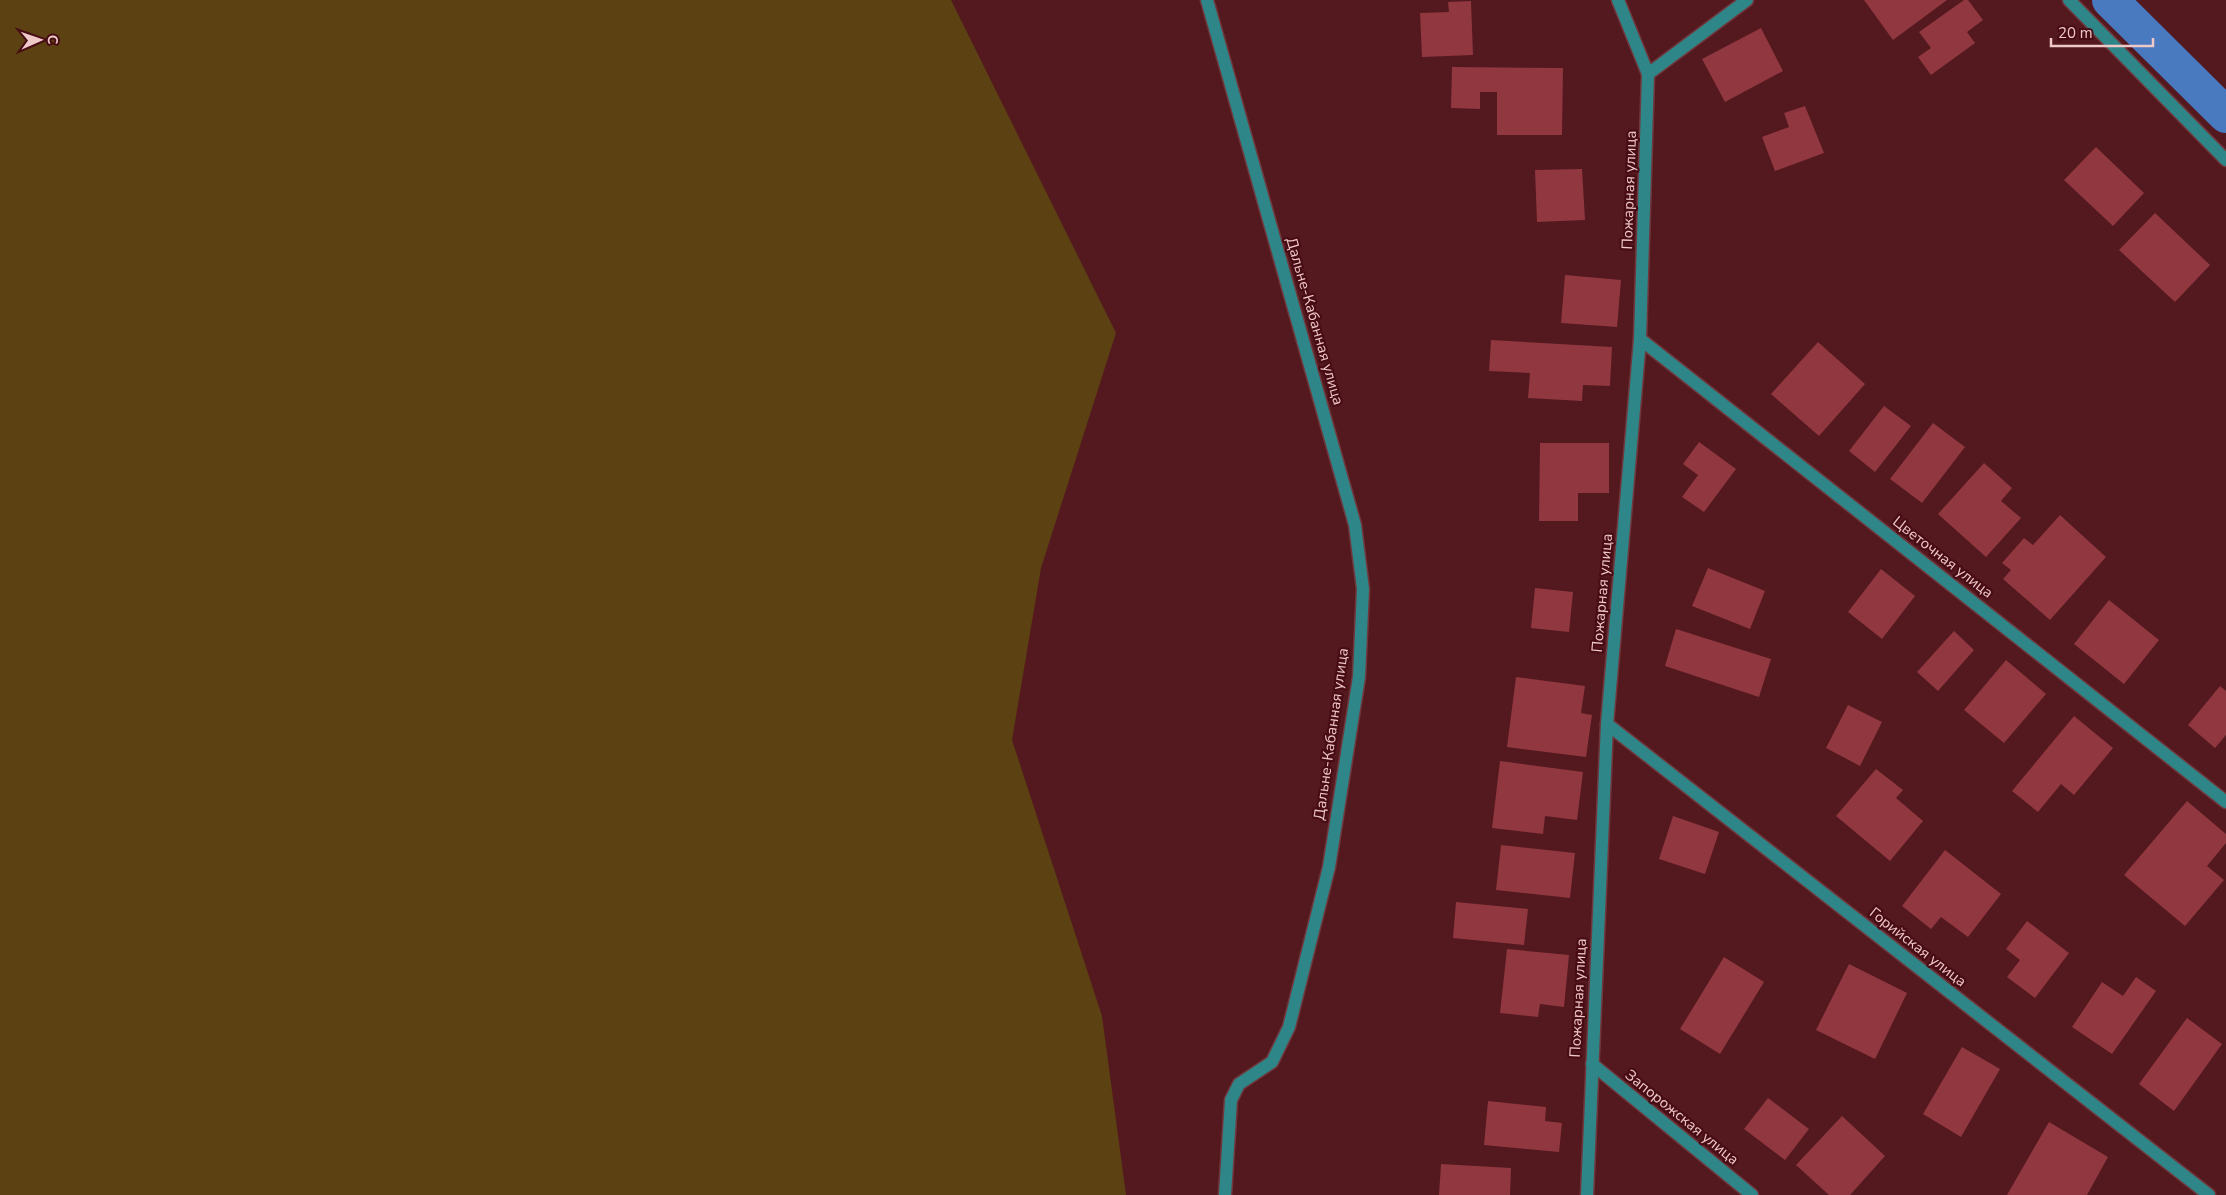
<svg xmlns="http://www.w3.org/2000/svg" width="2226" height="1195" font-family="'Nunito Sans',sans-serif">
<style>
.green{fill:#5c4113}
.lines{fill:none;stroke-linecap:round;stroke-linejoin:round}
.canal{stroke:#4979bf;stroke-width:36}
.building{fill:#90373f}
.minor-casing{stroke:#70383d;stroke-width:15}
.minor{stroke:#2e8688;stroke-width:12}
.labels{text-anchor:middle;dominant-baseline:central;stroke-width:4.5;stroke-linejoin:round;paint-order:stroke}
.street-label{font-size:15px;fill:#efc8c8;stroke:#480c15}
</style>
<rect width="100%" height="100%" fill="#54181f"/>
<polygon class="green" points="0,0 951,0 1116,333 1041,568 1012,740 1102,1016 1126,1195 0,1195"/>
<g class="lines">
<polyline class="canal" points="2110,0 2226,115"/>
</g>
<g class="building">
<polygon points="1864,0 1947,0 1893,40"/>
<polygon points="1964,0 1968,0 1983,20 1967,32 1975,43 1931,75 1918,57 1931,48 1919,32"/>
<polygon points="1471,1 1473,55 1422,57 1420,13 1449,12 1448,2"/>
<polygon points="1761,28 1783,71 1725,102 1702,59"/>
<polygon points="1452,67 1563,68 1562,135 1497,135 1497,92 1480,92 1480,109 1451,108"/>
<polygon points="1805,106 1824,153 1775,171 1762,137 1789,127 1784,113"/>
<polygon points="2096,147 2144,193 2113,226 2064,180"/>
<polygon points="1582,169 1585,220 1537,222 1535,170"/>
<polygon points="2155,213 2210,265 2175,302 2119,250"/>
<polygon points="1565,275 1621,280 1617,327 1561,323"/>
<polygon points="1491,340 1612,347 1610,386 1583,385 1582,401 1528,398 1530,373 1489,371"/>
<polygon points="1818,342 1865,384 1819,436 1771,394"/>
<polygon points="1884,406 1911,426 1875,472 1849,451"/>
<polygon points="1933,423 1965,447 1922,503 1890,479"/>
<polygon points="1699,442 1736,469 1704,512 1682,497 1698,475 1683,464"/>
<polygon points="1540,443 1609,443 1609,493 1578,493 1578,521 1539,521"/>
<polygon points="1984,463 2012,488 2001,501 2021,518 1986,557 1938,514"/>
<polygon points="2060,515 2106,557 2050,620 2003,579 2011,570 2002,563 2024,538 2033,545"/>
<polygon points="1708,568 1765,591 1750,629 1692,606"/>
<polygon points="1881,569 1915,596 1882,639 1848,612"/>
<polygon points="1535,588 1573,592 1569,632 1531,628"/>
<polygon points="2109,600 2159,640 2124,684 2074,644"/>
<polygon points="1676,629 1771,659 1759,697 1665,666"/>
<polygon points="1954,631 1974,650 1938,691 1917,672"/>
<polygon points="2006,660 2046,694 2004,743 1964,710"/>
<polygon points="1516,677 1585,686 1581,713 1592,715 1586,757 1507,747"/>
<polygon points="2220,686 2226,691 2226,735 2215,748 2188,725"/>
<polygon points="1848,705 1882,722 1860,766 1826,748"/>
<polygon points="2074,716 2113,748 2074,795 2061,784 2038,812 2012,791"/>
<polygon points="1500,761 1583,772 1577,820 1545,816 1543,834 1492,828"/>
<polygon points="1876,769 1903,790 1896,798 1923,821 1890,861 1836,816"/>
<polygon points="2187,801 2226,834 2226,843 2207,866 2224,880 2185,926 2124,875"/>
<polygon points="1673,816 1719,832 1705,874 1659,859"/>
<polygon points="1501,845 1575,853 1570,898 1496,890"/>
<polygon points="1945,850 2001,894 1968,937 1941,917 1931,929 1902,906"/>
<polygon points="1456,902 1528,909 1524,945 1453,938"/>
<polygon points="2027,921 2069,953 2035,998 2007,977 2020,960 2006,949"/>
<polygon points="1507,949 1569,955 1564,1007 1540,1004 1538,1017 1500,1013"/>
<polygon points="1724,957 1764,982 1720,1054 1680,1029"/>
<polygon points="1849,964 1907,993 1875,1059 1816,1030"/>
<polygon points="2136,977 2156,991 2112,1054 2072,1027 2102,982 2123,996"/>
<polygon points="2187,1018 2222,1044 2174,1111 2139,1084"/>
<polygon points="1962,1047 2000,1069 1961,1137 1923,1114"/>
<polygon points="1768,1098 1809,1129 1785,1160 1744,1129"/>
<polygon points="1488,1101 1546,1107 1545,1121 1562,1123 1559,1152 1484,1145"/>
<polygon points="1842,1116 1885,1156 1850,1195 1829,1195 1796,1165"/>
<polygon points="2049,1122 2108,1157 2087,1195 2007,1195"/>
<polygon points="1441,1164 1511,1168 1510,1195 1439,1195"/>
</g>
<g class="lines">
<defs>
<g id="minor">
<polyline points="1207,0 1355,525 1363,589 1359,677 1329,867 1289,1027 1272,1062 1239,1084 1231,1100 1225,1195"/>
<polyline points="2069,0 2226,160"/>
<polyline points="1648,74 1747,0"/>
<polyline points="1640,339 2226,802"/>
<polyline points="1607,724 2209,1195"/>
<polyline points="1592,1064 1752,1195"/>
<polyline points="1587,1195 1607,724 1640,339 1648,74 1618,0"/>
</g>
</defs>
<use href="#minor" class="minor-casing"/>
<use href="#minor" class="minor"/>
</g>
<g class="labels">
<g class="street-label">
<text transform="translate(1629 190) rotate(-88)">Пожарная улица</text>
<text transform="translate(1315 321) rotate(74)">Дальне-Кабанная улица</text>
<text transform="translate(1943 557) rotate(38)">Цветочная улица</text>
<text transform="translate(1602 593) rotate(-85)">Пожарная улица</text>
<text transform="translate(1331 734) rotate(-82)">Дальне-Кабанная улица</text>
<text transform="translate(1918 947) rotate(38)">Горийская улица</text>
<text transform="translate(1578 998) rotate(-87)">Пожарная улица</text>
<text transform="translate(1682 1117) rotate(39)">Запорожская улица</text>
</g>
</g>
<g transform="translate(40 40) rotate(88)" stroke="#480c15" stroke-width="4" paint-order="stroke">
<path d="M0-4L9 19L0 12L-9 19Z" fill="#efc8c8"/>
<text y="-8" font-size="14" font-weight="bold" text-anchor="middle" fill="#efc8c8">С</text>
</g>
<path d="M2051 38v8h102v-8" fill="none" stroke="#efc8c8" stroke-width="2.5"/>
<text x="2058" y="38" font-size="15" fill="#efc8c8" stroke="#480c15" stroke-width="4" paint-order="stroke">20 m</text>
</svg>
